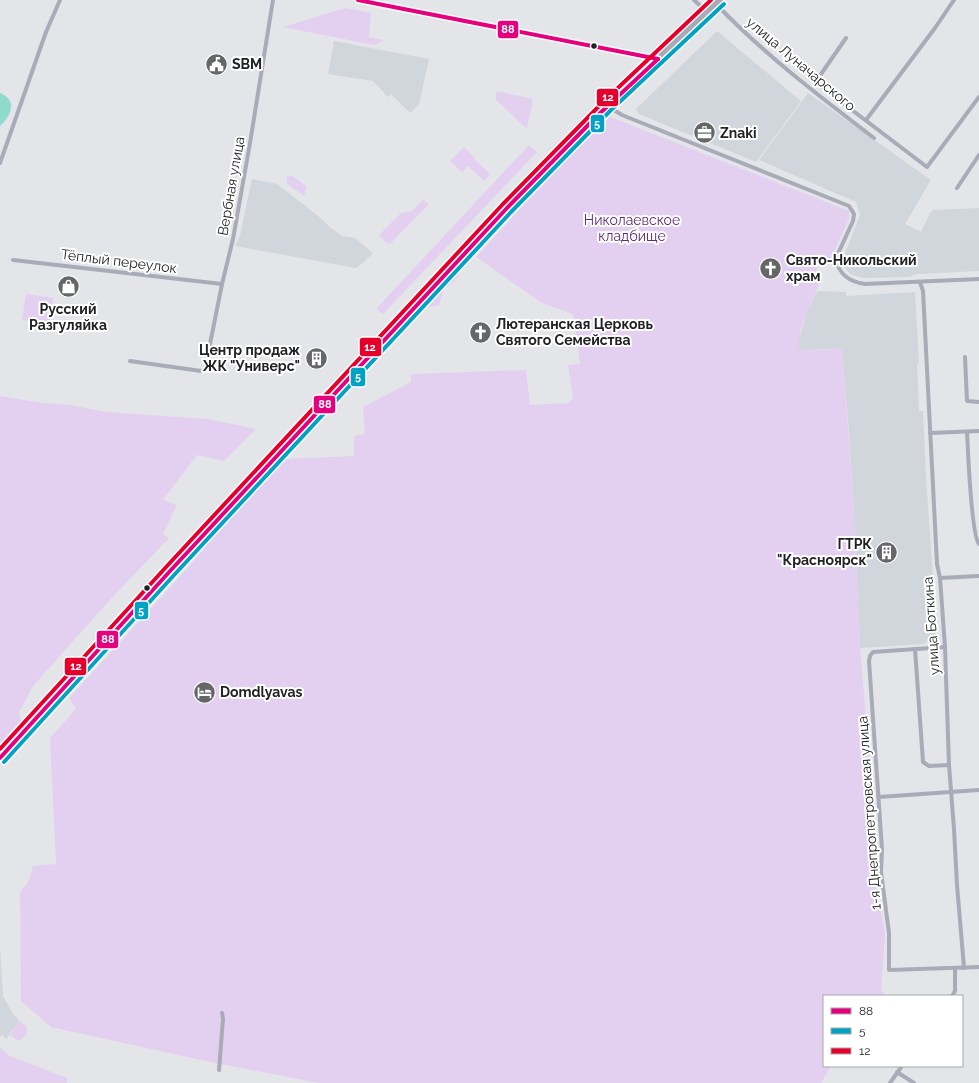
<svg xmlns="http://www.w3.org/2000/svg" width="979" height="1083" font-family="Raleway,sans-serif">
<style>
.built{fill:#d0d6dc}
.green{fill:#e3d0f1}
.water{fill:#8edacb}
.lines{fill:none;stroke-linecap:round;stroke-linejoin:round}
.minor{stroke:#aaabb8;stroke-width:4}
.secondary{stroke:#a8aab8;stroke-width:6}
.bus-1-casing{stroke:#fff;stroke-width:7}
.bus-2-casing{stroke:#fff;stroke-width:7}
.bus-3-casing{stroke:#fff;stroke-width:7}
.bus-1{stroke:#e5007d;stroke-width:4}
.bus-2{stroke:#02a2c5;stroke-width:4}
.bus-3{stroke:#e4002b;stroke-width:4}
.bus-dot{fill:#212223;stroke:#fff;stroke-width:1.5}
.labels{text-anchor:middle;dominant-baseline:central;stroke-width:4;stroke-linejoin:round;paint-order:stroke}
.poi-label{font-size:14px;font-weight:bold;fill:#212223;stroke:#fff;text-anchor:start}
.street-label{font-size:14px;fill:#212223;stroke:#fff}
.park-label{font-size:14px;fill:#602a78;stroke:#fff}
.line-badge{stroke:#fff;stroke-width:1.5}
.badge-label{font-size:11px;text-anchor:middle;font-weight:bold;fill:#fff}
</style>
<rect width="100%" height="100%" fill="#e3e5e8"/>
<g class="built">
<polygon points="717,31 801,101 756,162 639,114 636,109"/>
<polygon points="334,41 429,59 419,104 410,113 391,94 388,97 373,81 328,74"/>
<polygon points="808,93 931,180 905,224 921,232 930,213 933,210 979,208 979,271 916,274 910,277 863,278 850,274 845,268 842,261 860,215 856,202 759,160"/>
<polygon points="252,179 277,184 317,215 331,228 342,236 355,238 373,253 363,263 356,268 235,246 240,236"/>
<polygon points="817,291 846,292 846,296 915,292 919,363 917,364 919,411 923,411 926,478 937,632 924,644 860,648 853,494 848,419 842,349 798,350 798,342 807,312"/>
<polygon points="0,947 3,996 13,1014 19,1021 6,1039 3,1035 0,1037"/>
</g>
<g class="green">
<polygon points="345,8 371,13 369,37 384,40 374,45 283,27"/>
<polygon points="497,91 533,99 527,129 495,99"/>
<path d="M608,116L849,211V219L828,265L820,262L814,276L820,280C815,299 795,331 799,350L842,349L853,494L860,648L875,819L878,900L885,932L881,990L884,993L882,996H824V1066H831L821,1083H319L210,1062L51,1027L21,1001L20,893L29,880L33,866L56,864L50,738L76,709L69,698L176,581L204,549L207,542L285,459L354,456V436L365,434L363,407L411,382V374L526,370L530,405L568,403L573,398L568,365L580,364L573,314L542,303L476,257L564,161Z"/>
<polygon points="529,145 537,152 383,314 376,309"/>
<polygon points="464,147 475,158 474,159 490,174 484,181 468,166 462,172 450,161"/>
<polygon points="291,175 306,186 305,195 303,195 287,184 287,177"/>
<polygon points="423,200 429,204 390,244 385,242 379,235 401,213 412,211"/>
<polygon points="458,272 459,275 453,283 444,289 439,305 428,307"/>
<polygon points="26,294 53,298 50,324 22,320"/>
<polygon points="0,396 43,403 70,405 106,412 208,419 256,429 224,461 197,455 163,500 177,505 163,534 169,538 108,602 33,686 19,713 21,721 0,744"/>
<path d="M19,1021C30,1026 29,1036 18,1041L10,1035Z"/>
<polygon points="0,1047 8,1055 67,1078 67,1083 0,1083"/>
</g>
<path class="water" d="M0,93C18,100 11,116 0,126Z"/>
<g class="lines">
<g class="minor">
<polyline points="694,0 707,12"/>
<path d="M716,4C764,54 819,96 874,138"/>
<polyline points="846,38 819,77 818,80 819,85 927,167 979,97"/>
<path d="M607,106L622,115L849,206L854,214L853,221L836,258C838,274 850,282 865,284L979,279"/>
<polyline points="866,120 935,28 954,0"/>
<polyline points="0,163 46,32 60,0"/>
<polyline points="957,188 979,155"/>
<polyline points="13,260 222,284"/>
<polyline points="920,282 923,291 937,564 940,578 945,647 949,765 954,829 957,885 964,968"/>
<polyline points="965,357 967,401 979,402"/>
<polyline points="130,361 201,371 205,369 222,284 233,239 250,143 273,0"/>
<path d="M967,432C968,449 971,535 979,544"/>
<polyline points="930,433 979,431"/>
<polyline points="940,578 979,576"/>
<polyline points="945,647 873,652 870,656 869,661 882,849 881,872 889,933 889,970 979,967"/>
<polyline points="915,649 923,762 929,766 949,765"/>
<polyline points="879,797 979,790"/>
<polyline points="952,996 955,991 955,968"/>
<polyline points="219,1070 223,1019 222,1013"/>
<polyline points="897,1072 914,1083"/>
<polyline points="890,1083 902,1066"/>
</g>
<g class="secondary">
<polyline points="358,0 658,59"/>
<polyline points="0,758 171,570 507,208 607,106 720,0"/>
</g>
<defs>
<g id="bus-1">
<polyline points="358,0 658,59"/>
<polyline points="0,758 171,570 507,208 597,116 658,59"/>
</g>
<polyline id="bus-2" points="4,762 175,574 511,212 611,110 724,4"/>
<polyline id="bus-3" points="0,749 167,566 503,204 603,102 711,0"/>
</defs>
<use href="#bus-1" class="bus-1-casing"/>
<use href="#bus-2" class="bus-2-casing"/>
<use href="#bus-3" class="bus-3-casing"/>
<use href="#bus-1" class="bus-1"/>
<use href="#bus-2" class="bus-2"/>
<use href="#bus-3" class="bus-3"/>
</g>
<defs>
<symbol id="civic-disc" viewBox="-11 -11 22 22"><circle r="9.5" fill="#656668" stroke="#fff"/><path d="M-.6-6.5H3V-4.5H.6V-3L4-1V1h2V6H-6V1h2V-1L-.6-3ZM-1.2 2.5V6h2.4V2.5Z" fill="#fff"/></symbol>
<symbol id="office-disc" viewBox="-11 -11 22 22"><circle r="9.5" fill="#656668" stroke="#fff"/><path d="M-6-3h4V-5.5h4V-3h4V5H-6ZM-1-4.5V-3h2v-1.5ZM-6 0V1H6V0Z" fill="#fff"/></symbol>
<symbol id="church-disc" viewBox="-11 -11 22 22"><circle r="9.5" fill="#656668" stroke="#fff"/><path d="M-1.2-6h2.4v3.5h3.3v2.4h-3.3V6h-2.4V-.1h-3.3v-2.4h3.3Z" fill="#fff"/></symbol>
<symbol id="shop-disc" viewBox="-11 -11 22 22"><circle r="9.5" fill="#656668" stroke="#fff"/><path d="M-5-2.5h2.3a2.7 3.5 0 0 1 5.4 0H5L5.5 6h-11ZM-1.5-2.5h3a1.5 2.3 0 0 0-3 0Z" fill="#fff"/></symbol>
<symbol id="building-disc" viewBox="-11 -11 22 22"><circle r="9.5" fill="#656668" stroke="#fff"/><path d="M-4-6H4V6H1V3H-1V6H-4ZM-2.5-4.3h1.7v1.8h-1.7ZM.8-4.3h1.7v1.8H.8ZM-2.5-1h1.7V.8h-1.7ZM.8-1h1.7V.8H.8Z" fill="#fff"/></symbol>
<symbol id="hotel-disc" viewBox="-11 -11 22 22"><circle r="9.5" fill="#656668" stroke="#fff"/><path d="M-6-4.5h1.5V1H6V5H4.5V3h-9V5H-6ZM-4 0a1.8 1.8 0 1 1 3.6 0ZM.5 0V-2.5h3Q6-2.5 6 0Z" fill="#fff"/></symbol>
</defs>
<g fill-rule="evenodd">
<use href="#civic-disc" x="204" y="52" width="25" height="25"/>
<use href="#office-disc" x="692" y="120" width="25" height="25"/>
<use href="#church-disc" x="758" y="256" width="25" height="25"/>
<use href="#shop-disc" x="56" y="274" width="25" height="25"/>
<use href="#church-disc" x="468" y="320" width="25" height="25"/>
<use href="#building-disc" x="304" y="346" width="25" height="25"/>
<use href="#building-disc" x="874" y="540" width="25" height="25"/>
<use href="#hotel-disc" x="192" y="680" width="25" height="25"/>
</g>
<g class="bus-dot">
<circle cx="594" cy="46" r="3.5"/>
<circle cx="147" cy="588" r="3.5"/>
</g>
<g class="labels">
<g class="poi-label">
<text x="232" y="64">SBM</text>
<text x="720" y="133">Znaki</text>
<text x="786" y="260">Свято-Никольский<tspan x="786" dy="16">храм</tspan></text>
<text x="68" y="309" text-anchor="middle">Русский<tspan x="68" dy="16">Разгуляйка</tspan></text>
<text x="496" y="324">Лютеранская Церковь<tspan x="496" dy="16">Святого Семейства</tspan></text>
<text x="300" y="350" text-anchor="end">Центр продаж<tspan x="300" dy="16">ЖК "Универс"</tspan></text>
<text x="872" y="544" text-anchor="end">ГТРК<tspan x="872" dy="16">"Красноярск"</tspan></text>
<text x="220" y="692">Domdlyavas</text>
</g>
<g class="street-label">
<text transform="translate(801 64) rotate(40)">улица Луначарского</text>
<text transform="translate(231 186) rotate(-80)">Вербная улица</text>
<text transform="translate(119 261) rotate(7)">Тёплый переулок</text>
<text transform="translate(931 626) rotate(-94)">улица Боткина</text>
<text transform="translate(869 813) rotate(-94)">1-я Днепропетровская улица</text>
</g>
<g class="park-label">
<text x="632" y="220">Николаевское<tspan x="632" dy="16">кладбище</tspan></text>
</g>
</g>
<g class="line-badge">
<rect x="497" y="20" width="22" height="19" rx="4" fill="#e5007d"/>
<rect x="596" y="88" width="23" height="19" rx="4" fill="#e4002b"/>
<rect x="590" y="114" width="15" height="19" rx="4" fill="#02a2c5"/>
<rect x="359" y="337" width="23" height="20" rx="4" fill="#e4002b"/>
<rect x="350" y="367" width="16" height="20" rx="4" fill="#02a2c5"/>
<rect x="313" y="395" width="23" height="19" rx="4" fill="#e5007d"/>
<rect x="134" y="601" width="15" height="19" rx="4" fill="#02a2c5"/>
<rect x="96" y="630" width="23" height="19" rx="4" fill="#e5007d"/>
<rect x="64" y="657" width="23" height="19" rx="4" fill="#e4002b"/>
</g>
<g class="badge-label">
<text x="508" y="33">88</text>
<text x="608" y="101">12</text>
<text x="597" y="128">5</text>
<text x="370" y="351">12</text>
<text x="358" y="381">5</text>
<text x="325" y="408">88</text>
<text x="141" y="615">5</text>
<text x="108" y="643">88</text>
<text x="76" y="670">12</text>
</g>
<rect x="823" y="995" width="140" height="72" fill="#ffffff" stroke="#a6a7a7"/>
<rect x="831" y="1008" width="20" height="6" fill="#e5007d" stroke="#a6a7a7"/>
<text x="859" y="1015" font-size="12" fill="#212223">88</text>
<rect x="831" y="1028" width="20" height="6" fill="#02a2c5" stroke="#a6a7a7"/>
<text x="859" y="1035" font-size="12" fill="#212223">5</text>
<rect x="831" y="1048" width="20" height="6" fill="#e4002b" stroke="#a6a7a7"/>
<text x="859" y="1055" font-size="12" fill="#212223">12</text>
</svg>
